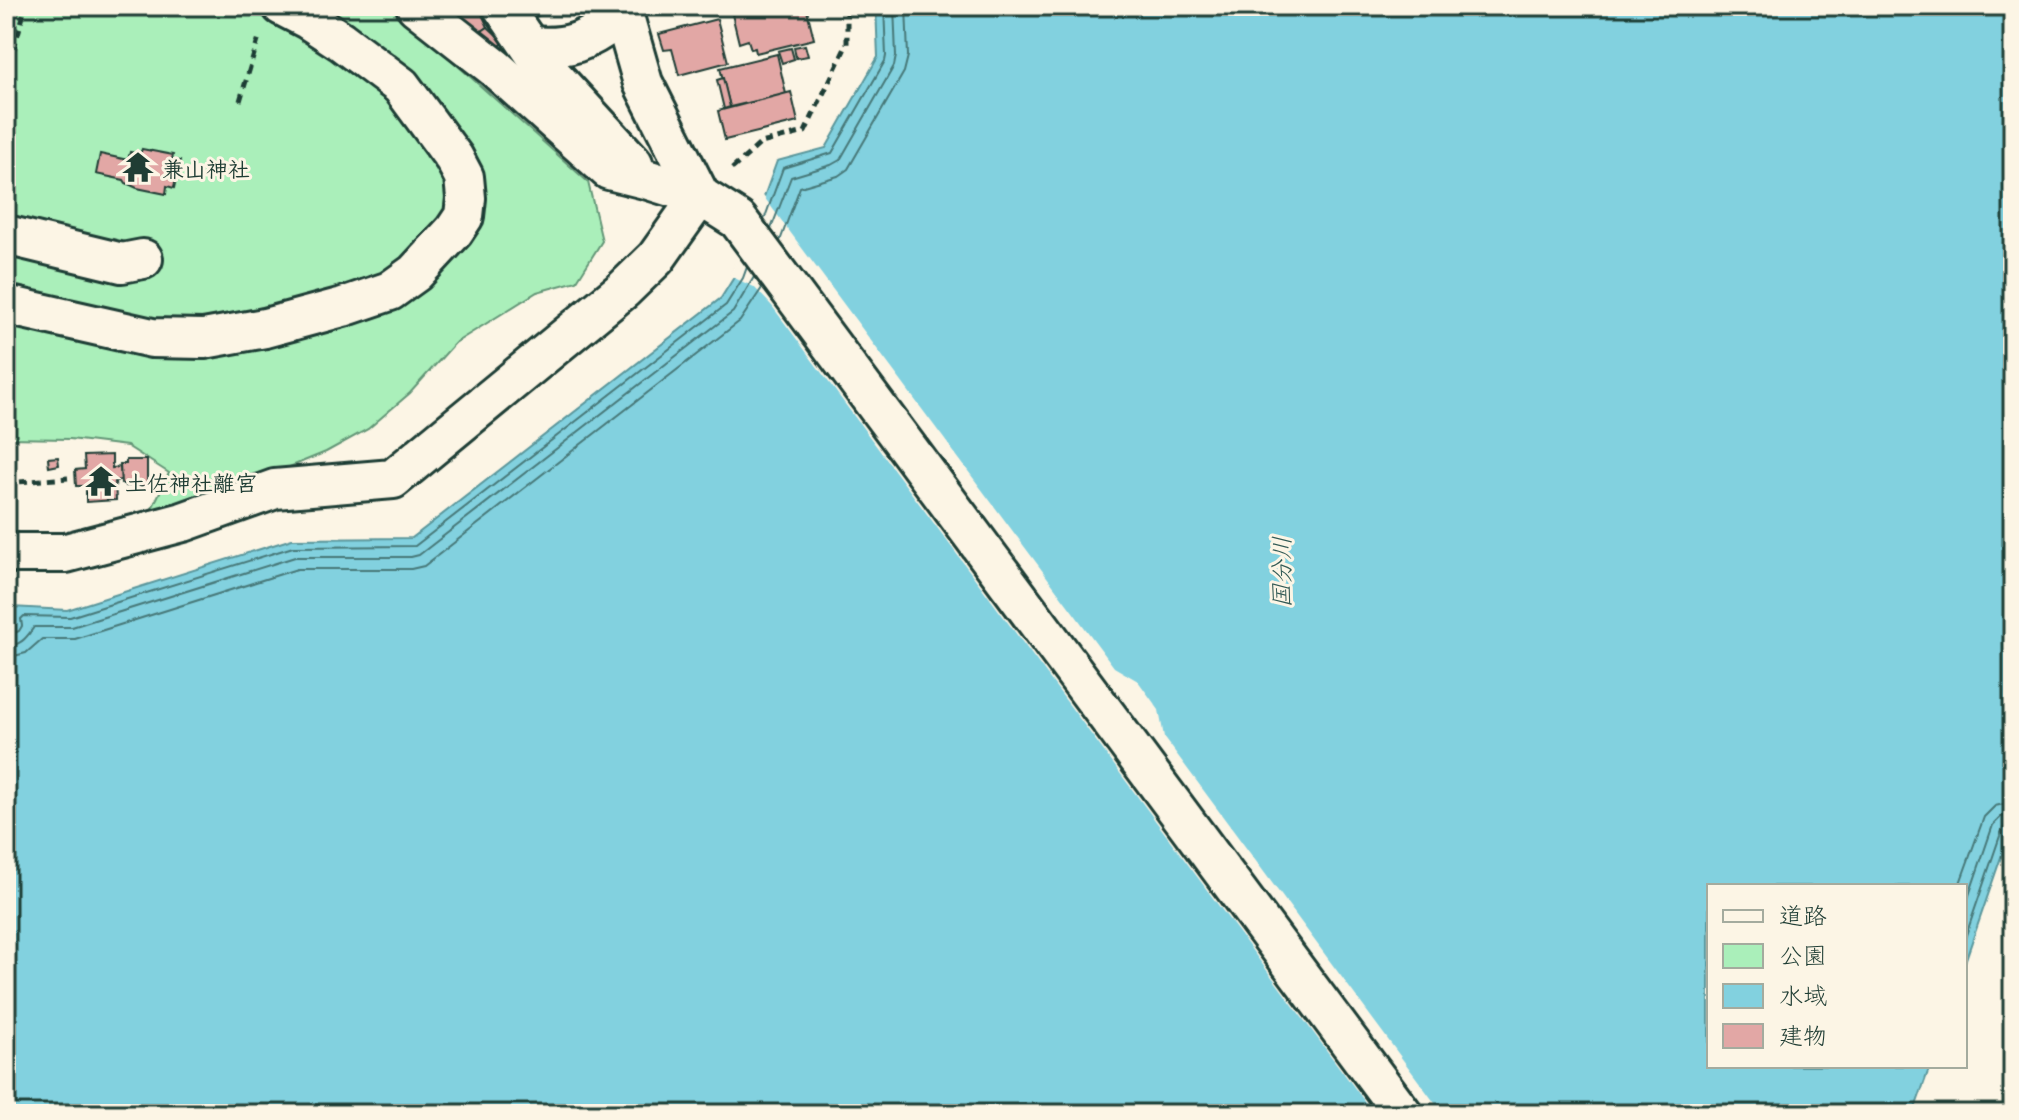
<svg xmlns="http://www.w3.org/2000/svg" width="2019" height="1120" font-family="'Playpen Sans','Klee One',sans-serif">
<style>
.green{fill:#aaefba;stroke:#649677;stroke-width:2}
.water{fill:#82d1df;stroke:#5a969b;stroke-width:2}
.pier{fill:#fcf5e5}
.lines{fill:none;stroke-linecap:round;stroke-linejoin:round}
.shore{stroke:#477878;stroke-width:2}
.building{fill:#e2a7a5;stroke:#1f3d34;stroke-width:2}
.minor-casing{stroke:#1f3d34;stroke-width:44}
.path{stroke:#1f3d34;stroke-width:5;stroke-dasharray:8 6;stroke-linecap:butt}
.minor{stroke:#fcf5e5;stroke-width:38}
.labels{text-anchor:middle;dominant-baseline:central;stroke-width:6;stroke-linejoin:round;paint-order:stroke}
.poi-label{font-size:22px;font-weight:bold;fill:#1f3d34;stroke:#fcf5e5;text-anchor:start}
.water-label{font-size:24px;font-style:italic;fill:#335b56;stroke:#fcf5e5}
</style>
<rect width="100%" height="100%" fill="#fcf5e5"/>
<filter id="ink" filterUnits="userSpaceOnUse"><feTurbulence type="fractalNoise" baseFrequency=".0125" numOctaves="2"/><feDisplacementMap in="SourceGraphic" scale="16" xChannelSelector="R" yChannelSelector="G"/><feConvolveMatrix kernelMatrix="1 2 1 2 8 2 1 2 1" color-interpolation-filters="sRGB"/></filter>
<g filter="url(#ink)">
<polygon class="green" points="6,6 391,6 588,182 602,241 577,281 537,292 455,343 410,393 368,429 326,452 265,477 148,517 169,473 127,446 70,439 6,438"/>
<polygon class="water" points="876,6 2013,6 2013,822 1965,962 1965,886 1709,886 1709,1066 1930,1066 1913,1114 6,1114 6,629 14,626 12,607 67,610 292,539 412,538 721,298 736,274 777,161 826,148 878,57"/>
<polygon class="pier" points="761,193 1114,667 1138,681 1159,710 1164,737 1443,1114 1374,1114 772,306 754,287 730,276"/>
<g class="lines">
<g class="shore">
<polyline points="764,220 783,168 832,153 885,61 886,56 884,6"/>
<polyline points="771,229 791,177 831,165 840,160 894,66 896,56 894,6"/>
<polyline points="780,241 800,187 838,176 848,169 904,72 908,56 906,6"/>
<polyline points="6,636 19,631 22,626 21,619 24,616 70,617 293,547 415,546 726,305 743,278 747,267"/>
<path d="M6,646C22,645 26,638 34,627H72L295,557H411L419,555L733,312L754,277"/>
<polyline points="6,658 26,653 42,639 75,639 297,569 411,569 424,566 740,321 762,288"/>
<polyline points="1959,886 1984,817 1995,806 2013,802"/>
<polyline points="1965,907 1993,825 2001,817 2013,814"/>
<polyline points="1965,938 2002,830 2006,825 2013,824"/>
</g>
</g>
<g class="building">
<polygon points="457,6 478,6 488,27 479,33 465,21"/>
<polygon points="522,6 557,6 557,7 529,20"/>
<polygon points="652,6 680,6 653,13"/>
<polygon points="730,6 806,6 814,39 756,53 755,48 751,49 748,40 739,43"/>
<polygon points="717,19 728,62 679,75 672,49 664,50 659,34"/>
<polygon points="488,27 504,42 498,48 479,33"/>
<polygon points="805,45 808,56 796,58 794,47"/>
<polygon points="791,48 794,59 782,63 778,51"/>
<polygon points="777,54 786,94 730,107 720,68"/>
<polygon points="723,78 730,107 724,109 717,80"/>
<polygon points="791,92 798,122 725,140 718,111"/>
<polygon points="142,149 173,155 172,160 180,161 174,188 167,186 166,194 137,188 126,183 124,180 96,174 100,154 128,160 130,152 140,154"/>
<polygon points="112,455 112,468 120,467 121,480 115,481 116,500 86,502 86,486 76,486 75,470 85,469 84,456"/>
<polygon points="58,457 59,465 49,467 48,458"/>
<polygon points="126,460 147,460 147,486 126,486 126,484 121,484 120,464 126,464"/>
</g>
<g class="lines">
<defs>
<g id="minor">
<polyline points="416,6 495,68 609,170 649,180 700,196 738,220 1403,1114"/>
<polyline points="502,6 541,63 633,163"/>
<polyline points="621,6 643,83 700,196"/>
<path d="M530,46C575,50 587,39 623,16"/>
<polyline points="6,235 122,263 143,259"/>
<polyline points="6,305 152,338 204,339 265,328 343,307 390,291 415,273 454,231 464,216 466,198 464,177 454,158 401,86 341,41 309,20 282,6"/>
<polyline points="6,553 66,553 183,522 275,489 393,479 623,290 656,258 700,196"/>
</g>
</defs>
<use href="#minor" class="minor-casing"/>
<g class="path">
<polyline points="6,76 26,6"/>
<polyline points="240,101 260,34"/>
<polyline points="732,169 761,143 805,132 847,44 847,6"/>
<polyline points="6,483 68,478"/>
</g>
<use href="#minor" class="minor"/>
</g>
</g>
<defs>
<symbol id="temple-bare" viewBox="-9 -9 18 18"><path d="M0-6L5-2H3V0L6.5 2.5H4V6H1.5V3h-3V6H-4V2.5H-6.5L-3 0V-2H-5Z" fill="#1f3d34" stroke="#fcf5e5" stroke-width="2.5" paint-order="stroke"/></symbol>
</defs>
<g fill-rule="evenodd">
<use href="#temple-bare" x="116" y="145" width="44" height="44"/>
<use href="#temple-bare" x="79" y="459" width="44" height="44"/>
</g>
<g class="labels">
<g class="poi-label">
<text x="162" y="167">兼山神社</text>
<text x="125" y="481">土佐神社離宮</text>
</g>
<g class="water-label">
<text transform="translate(1280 572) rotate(-90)">国分川</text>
</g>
</g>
<rect width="2019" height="1120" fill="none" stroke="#fcf5e5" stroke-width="32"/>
<rect x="16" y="16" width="1987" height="1088" fill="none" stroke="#1f3d34" stroke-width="3" filter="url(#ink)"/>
<rect x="1707" y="884" width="260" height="184" fill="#fcf5e5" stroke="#a4ab9e" stroke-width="2"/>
<rect x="1723" y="910" width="40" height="12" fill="#fcf5e5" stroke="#a4ab9e" stroke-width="2"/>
<text x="1779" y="924" font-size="24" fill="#1f3d34">道路</text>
<rect x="1723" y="944" width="40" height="24" fill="#aaefba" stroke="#a4ab9e" stroke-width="2"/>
<text x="1779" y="964" font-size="24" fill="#1f3d34">公園</text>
<rect x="1723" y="984" width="40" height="24" fill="#82d1df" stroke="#a4ab9e" stroke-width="2"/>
<text x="1779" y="1004" font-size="24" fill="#1f3d34">水域</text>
<rect x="1723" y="1024" width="40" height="24" fill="#e2a7a5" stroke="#a4ab9e" stroke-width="2"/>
<text x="1779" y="1044" font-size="24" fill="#1f3d34">建物</text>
</svg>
